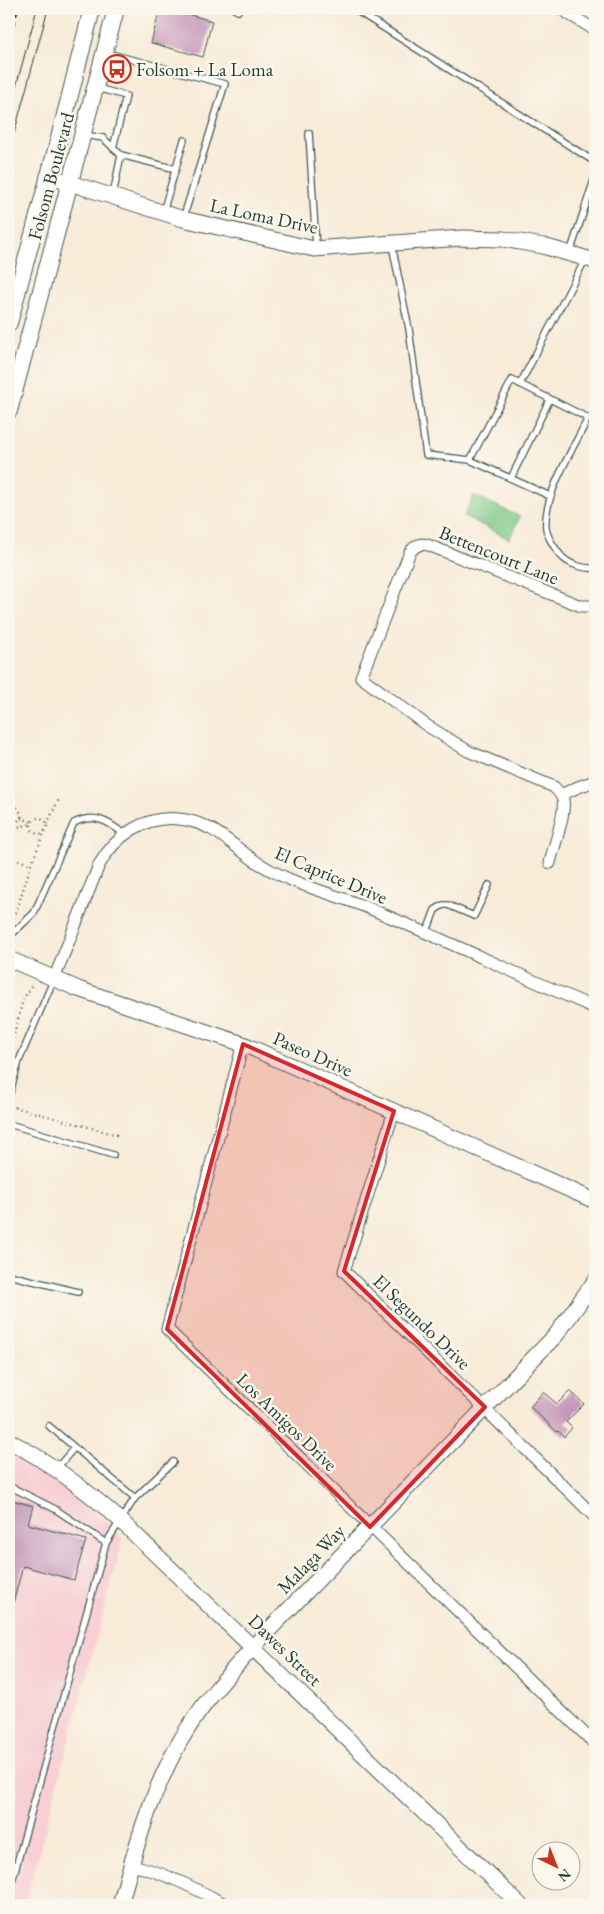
<svg xmlns="http://www.w3.org/2000/svg" width="604" height="1914" font-family="'EB Garamond',serif">
<style>
.built{fill:#f7cfd4}
.green{fill:#7bc786;stroke:#4d825d}
.building{fill:#c498ba}
.lines{fill:none;stroke-linecap:round;stroke-linejoin:round}
.service-casing{stroke:#40574d;stroke-width:8}
.minor-casing{stroke:#40574d;stroke-width:13}
.tertiary-casing{stroke:#40574d;stroke-width:17}
.secondary-casing{stroke:#40574d;stroke-width:18}
.path{stroke:#40574d;stroke-width:2.5;stroke-dasharray:1 4;stroke-linecap:butt}
.service{stroke:#fff;stroke-width:5.5}
.minor{stroke:#fff;stroke-width:11}
.tertiary{stroke:#fff;stroke-width:15}
.secondary{stroke:#fff;stroke-width:16}
.tram{stroke:#1f3d34;stroke-width:1}
.rail{stroke:#1f3d34;stroke-width:4;stroke-dasharray:8 4;stroke-linecap:butt}
.marked{fill:#d62828;fill-opacity:0.2;stroke:#d62828;stroke-width:4;stroke-linejoin:round}
.labels{text-anchor:middle;dominant-baseline:central;stroke-width:5;stroke-linejoin:round;paint-order:stroke}
.poi-label{font-size:19px;fill:#1f3d34;stroke:#fbf7ec;text-anchor:start}
.street-label{font-size:19px;fill:#1f3d34;stroke:#fbf7ec}
</style>
<rect width="100%" height="100%" fill="#fbf7ec"/>
<filter id="ink" filterUnits="userSpaceOnUse"><feTurbulence type="fractalNoise" baseFrequency=".02" numOctaves="2"/><feDisplacementMap in="SourceGraphic" scale="10" xChannelSelector="R" yChannelSelector="G"/><feConvolveMatrix kernelMatrix="1 2 1 2 8 2 1 2 1" color-interpolation-filters="sRGB"/></filter>
<filter id="wash" filterUnits="userSpaceOnUse"><feTurbulence type="fractalNoise" baseFrequency=".0096" numOctaves="4" result="noise"/><feDisplacementMap in="SourceGraphic" scale="20" xChannelSelector="R" yChannelSelector="G"/><feGaussianBlur stdDeviation="1.12" result="paint"/><feColorMatrix in="noise" values="0 0 0 0 0 0 0 0 0 0 0 0 0 0 0 0 0 1.4 0 .05"/><feComposite in="paint" operator="in"/></filter>
<g filter="url(#wash)">
<rect width="100%" height="100%" fill="#f8ebd8"/>
<polygon class="built" points="9,1452 38,1469 90,1507 123,1539 25,1905 9,1905"/>
<polygon class="green" points="474,495 520,517 509,539 464,516"/>
<g id="blocks">
<g class="building">
<polygon points="160,9 169,9 212,21 203,57 151,43"/>
<polygon points="570,1391 584,1404 566,1422 572,1428 564,1437 558,1431 557,1432 530,1407 543,1392 557,1404"/>
<polygon points="9,1499 33,1506 28,1524 86,1540 74,1580 23,1566 13,1603 9,1603"/>
</g>
</g>
</g>
<g filter="url(#ink)">
<use href="#blocks" fill-opacity="0" stroke="#40574d" stroke-width="1"/>
<g class="lines">
<defs>
<g id="service">
<polyline points="234,9 238,11"/>
<polyline points="354,9 595,162"/>
<polyline points="107,53 225,84 183,219"/>
<polyline points="97,88 126,96 113,148"/>
<polyline points="309,133 316,247"/>
<polyline points="84,135 103,138 121,155 176,169"/>
<polyline points="113,195 121,155"/>
<polyline points="163,212 184,140"/>
<polyline points="392,245 409,329 426,455 470,460 550,496"/>
<polyline points="570,253 595,177"/>
<polyline points="520,384 585,260"/>
<path d="M470,460L512,380L588,418C574,448 543,495 546,528C547,537 557,552 563,558C571,565 585,569 595,568"/>
<polyline points="511,478 550,399"/>
<polyline points="426,934 435,910 443,905 448,905 474,916 489,885"/>
<path d="M9,937L34,913L74,823C94,813 108,821 124,834"/>
<polyline points="9,1096 19,1061 53,981"/>
<polyline points="9,1124 113,1155"/>
<polyline points="9,1275 78,1292"/>
<polyline points="49,1426 135,1498"/>
<polyline points="56,1469 74,1448"/>
<polyline points="9,1486 55,1509 106,1543 9,1892"/>
<polyline points="106,1543 135,1498 173,1462"/>
</g>
<g id="minor">
<polyline points="561,9 595,30"/>
<polyline points="561,795 578,787 595,781"/>
<path d="M550,863C553,848 566,814 563,800C562,795 558,791 554,787L468,751L426,725L361,677L410,552C416,545 420,543 428,545L581,606H595"/>
<path d="M54,979L99,865C115,836 145,815 179,819C210,822 228,841 251,858C263,867 277,874 291,880C315,890 341,897 366,907C443,939 519,975 595,1008"/>
<polyline points="243,1044 167,1329 595,1744"/>
<polyline points="394,1111 344,1271 595,1517"/>
<path d="M131,1865C161,1871 199,1890 226,1905"/>
</g>
<g id="tertiary">
<polyline points="48,176 183,219 314,249 462,238 503,239 543,246 595,261"/>
<polyline points="9,959 78,989 243,1044 595,1201"/>
<path d="M9,1441C50,1462 85,1489 120,1520L520,1905"/>
<path d="M120,1905C135,1849 150,1796 178,1745C201,1703 235,1667 267,1632L556,1335L595,1281"/>
</g>
<g id="secondary">
<polyline points="9,323 57,146 92,9"/>
<polyline points="9,411 116,9"/>
</g>
</defs>
<use href="#service" class="service-casing"/>
<use href="#minor" class="minor-casing"/>
<use href="#tertiary" class="tertiary-casing"/>
<use href="#secondary" class="secondary-casing"/>
<g class="path">
<path d="M9,801C15,806 22,810 21,818L18,821L9,822"/>
<polyline points="21,818 32,822"/>
<circle cx="39" cy="826" r="8"/>
<polyline points="47,824 59,799"/>
<polyline points="9,829 31,824"/>
<polyline points="9,856 31,865 45,830"/>
<polyline points="9,920 13,918 16,912 31,865"/>
<polyline points="9,1053 23,1000 32,985"/>
<polyline points="10,1106 118,1135"/>
</g>
<use href="#service" class="service"/>
<use href="#minor" class="minor"/>
<use href="#tertiary" class="tertiary"/>
<use href="#secondary" class="secondary"/>
<g class="tram">
<polyline points="9,113 37,9"/>
<polyline points="9,152 48,9"/>
</g>
<polyline class="rail" points="9,39 17,9"/>
</g>
</g>
<path class="marked" d="M243,1044L394,1111L344,1271L485,1407L370,1527L167,1329Z"/>
<defs>
<symbol id="bus-ring" viewBox="-11 -11 22 22"><circle r="9.5" fill="#fbf7ec" stroke="#c8321e" stroke-width="1.5"/><path d="M-5-6H5V4H4V6H2V4H-2V6H-4V4H-5ZM-3.5-4V0h7V-4ZM-3.5 1.2v1.5H-2V1.2ZM2 1.2v1.5H3.5V1.2Z" fill="#c8321e"/></symbol>
</defs>
<g fill-rule="evenodd">
<use href="#bus-ring" x="101" y="53" width="32" height="32"/>
</g>
<g class="labels">
<g class="poi-label">
<text x="136" y="69">Folsom + La Loma</text>
</g>
<g class="street-label">
<text transform="translate(51 176) rotate(-75)">Folsom Boulevard</text>
<text transform="translate(264 216) rotate(12)">La Loma Drive</text>
<text transform="translate(499 555) rotate(22)">Bettencourt Lane</text>
<text transform="translate(331 875) rotate(23)">El Caprice Drive</text>
<text transform="translate(313 1054) rotate(24)">Paseo Drive</text>
<text transform="translate(422 1322) rotate(44)">El Segundo Drive</text>
<text transform="translate(287 1422) rotate(44)">Los Amigos Drive</text>
<text transform="translate(311 1559) rotate(-46)">Malaga Way</text>
<text transform="translate(285 1650) rotate(44)">Dawes Street</text>
</g>
</g>
<rect width="604" height="1914" fill="none" stroke="#fbf7ec" stroke-width="30"/>
<g transform="translate(556 1866) rotate(137)"><circle r="24" fill="#fbf7ec" stroke="#a3ada2"/>
<path d="M0-4L9 19L0 12L-9 19Z" fill="#c8321e"/>
<text y="-8" font-size="14" font-weight="bold" text-anchor="middle" fill="#1f3d34">N</text>
</g>
</svg>
